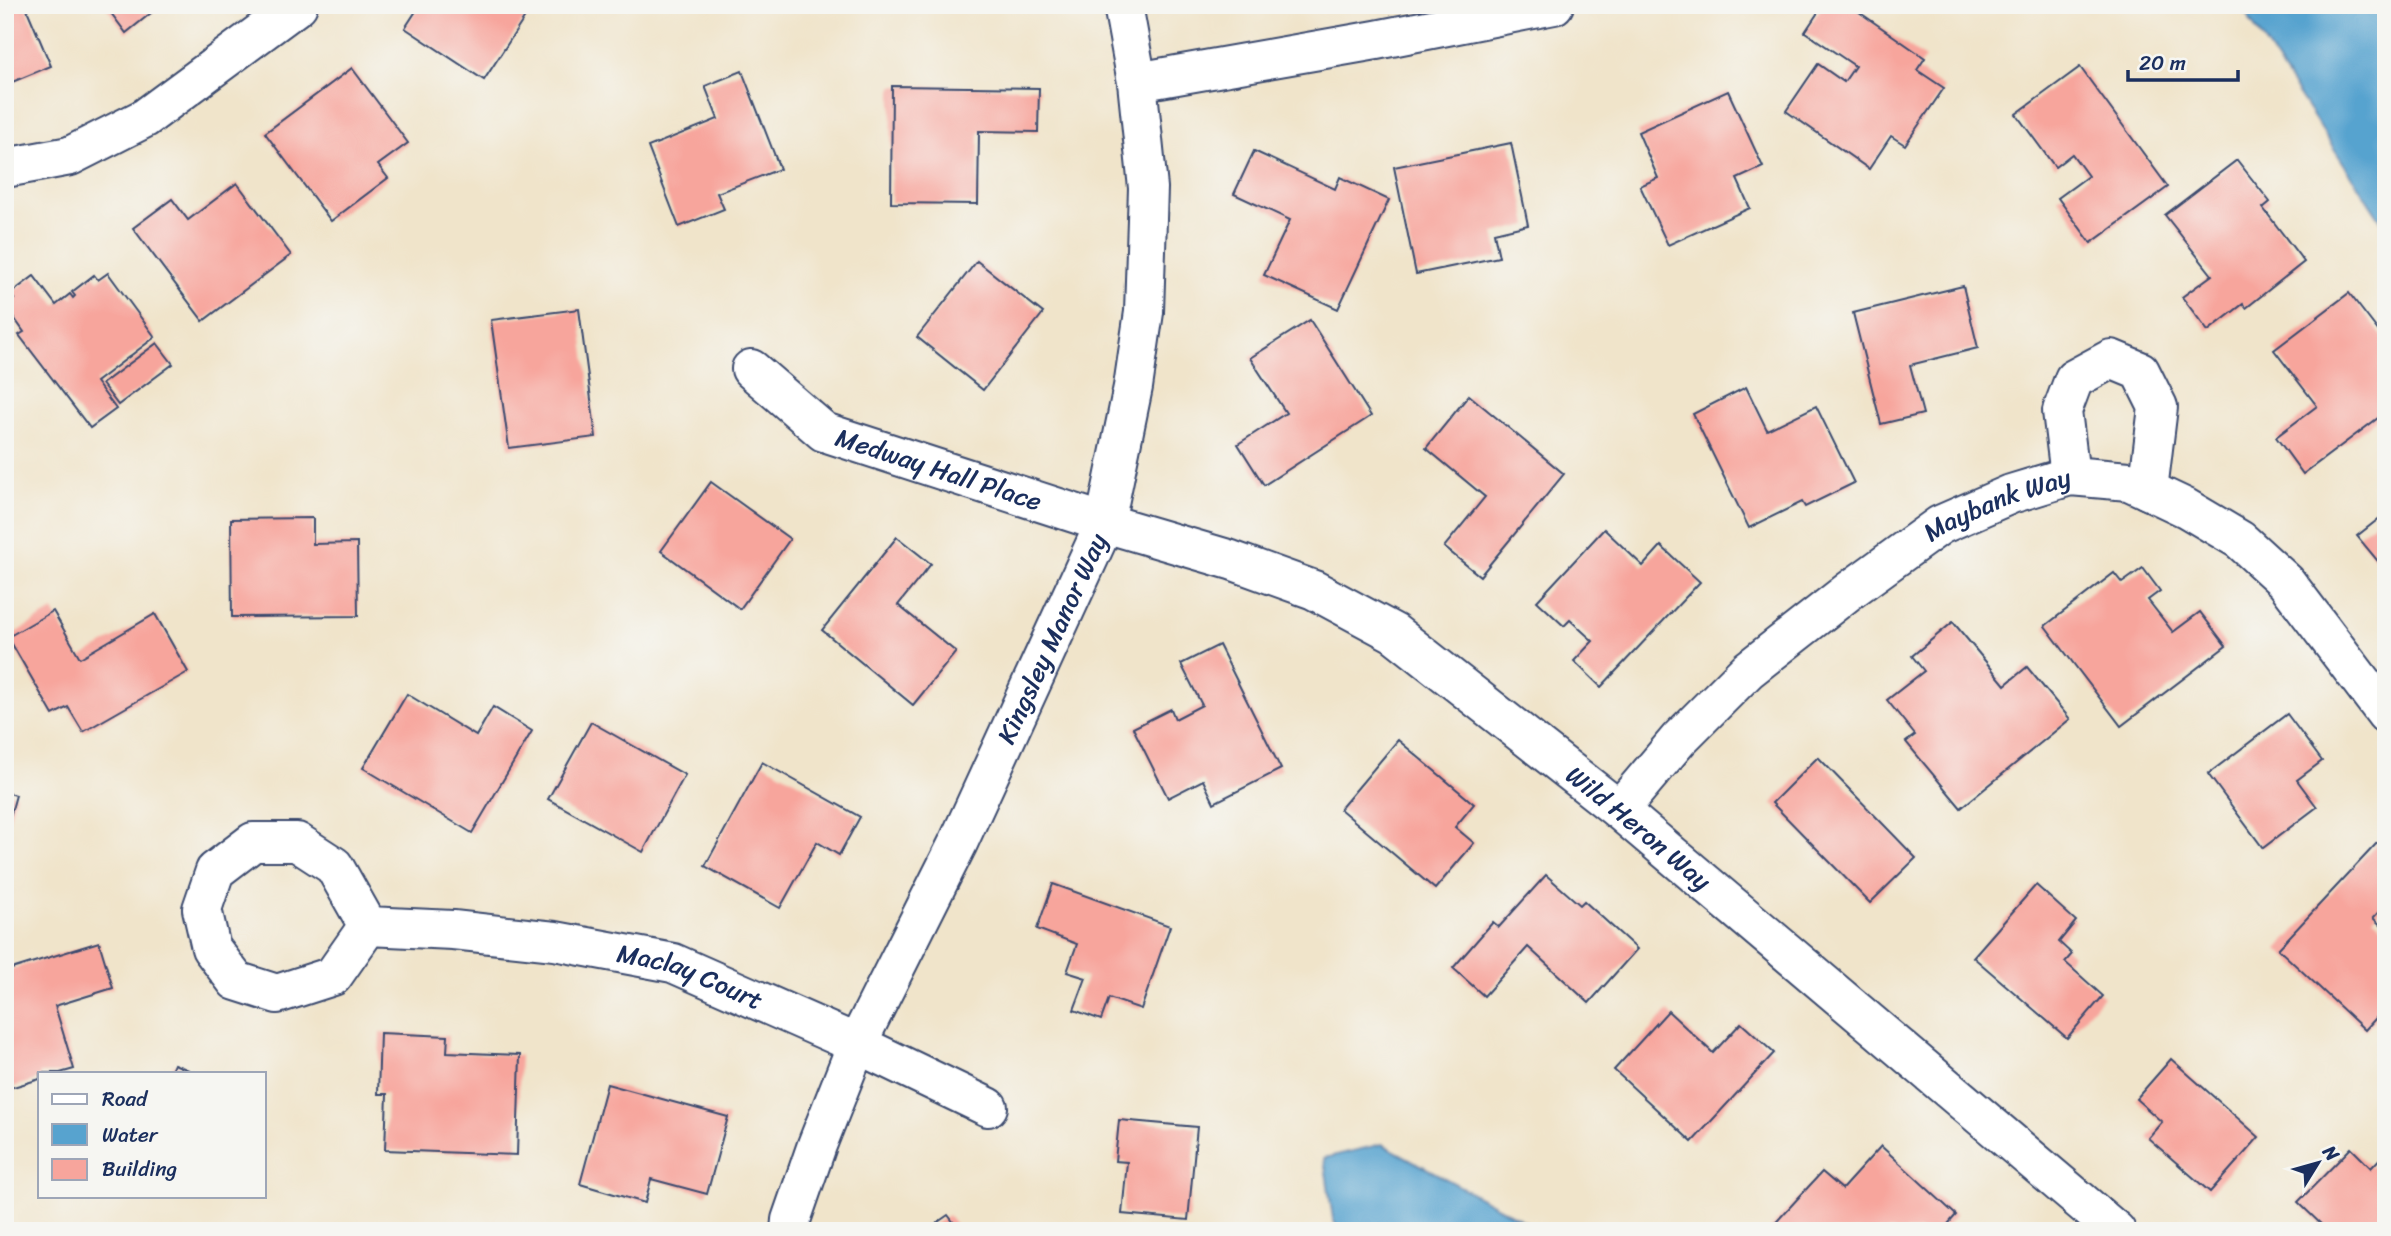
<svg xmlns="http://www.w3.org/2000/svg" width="2391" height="1236" font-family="Sriracha,sans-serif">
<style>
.water{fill:#57a3cf;stroke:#396996;stroke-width:2}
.building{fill:#f7a59c}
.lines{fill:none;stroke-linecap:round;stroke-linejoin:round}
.street-casing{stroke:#3b4a6e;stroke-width:42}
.street{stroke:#fff;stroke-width:38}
.labels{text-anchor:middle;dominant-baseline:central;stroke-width:5;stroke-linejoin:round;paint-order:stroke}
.street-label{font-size:26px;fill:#1b2f5e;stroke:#f6f6f2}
</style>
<rect width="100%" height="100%" fill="#f6f6f2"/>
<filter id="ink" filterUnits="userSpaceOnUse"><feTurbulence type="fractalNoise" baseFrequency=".0143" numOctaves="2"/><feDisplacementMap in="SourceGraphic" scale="14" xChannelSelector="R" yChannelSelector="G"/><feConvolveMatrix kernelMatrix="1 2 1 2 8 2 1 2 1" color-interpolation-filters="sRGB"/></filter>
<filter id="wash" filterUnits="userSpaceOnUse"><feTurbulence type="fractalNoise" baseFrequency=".00686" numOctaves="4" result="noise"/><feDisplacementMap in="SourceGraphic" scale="28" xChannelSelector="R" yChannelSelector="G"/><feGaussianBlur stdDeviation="1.57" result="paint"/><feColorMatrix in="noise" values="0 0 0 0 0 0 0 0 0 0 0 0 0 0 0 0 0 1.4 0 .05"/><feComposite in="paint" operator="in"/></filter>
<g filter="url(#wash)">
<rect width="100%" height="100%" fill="#f0e4ca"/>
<g class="water">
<polygon points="2240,5 2386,5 2386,228"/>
<polygon points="1382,1144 1542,1231 1339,1231 1333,1219 1324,1158"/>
</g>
<g id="blocks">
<g class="building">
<polygon points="5,5 25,5 51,66 5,85"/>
<polygon points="105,5 161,5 126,33"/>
<polygon points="420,5 533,5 484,80 405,28"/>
<polygon points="1823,5 1863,5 1859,12 1925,58 1917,70 1944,88 1905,145 1891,136 1869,169 1786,111 1818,64 1844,82 1855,66 1805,32"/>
<polygon points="2080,67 2168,187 2091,243 2058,198 2088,176 2072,154 2055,167 2016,114"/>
<polygon points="352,68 408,143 378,165 388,178 331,221 265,133"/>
<polygon points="742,71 780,169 717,193 724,209 679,227 648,147 718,119 705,86"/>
<polygon points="892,86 1039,88 1038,132 979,131 978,204 891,203"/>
<polygon points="1728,91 1763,167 1737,179 1750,208 1668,245 1640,186 1658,178 1638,132"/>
<polygon points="1511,143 1528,225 1494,233 1499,257 1416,274 1394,167"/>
<polygon points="1254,151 1335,189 1340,177 1389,200 1338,309 1264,275 1290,220 1234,194"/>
<polygon points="2237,160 2270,202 2263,208 2304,262 2246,308 2243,304 2208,331 2182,297 2212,275 2165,215"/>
<polygon points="237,183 291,255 203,321 133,228 172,199 188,220"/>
<polygon points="977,261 1043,313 983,390 917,337"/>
<polygon points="108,273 155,337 96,382 116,409 90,428 19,335 24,332 5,305 14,299 10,294 34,276 56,305 70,294 73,298 75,296 72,292 94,275 98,280"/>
<polygon points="1963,286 1978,348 1910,365 1923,414 1881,424 1853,313"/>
<polygon points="2349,293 2386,341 2386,412 2303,474 2276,437 2317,406 2274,350"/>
<polygon points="579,309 596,437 509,448 491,320"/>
<polygon points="1310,320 1371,416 1264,485 1238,444 1286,413 1250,358"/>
<polygon points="157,343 173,364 118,405 102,384"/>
<polygon points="1746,387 1767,430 1816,406 1854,483 1805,507 1802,502 1749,528 1693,414"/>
<polygon points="1469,395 1564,474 1480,576 1444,547 1485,497 1426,448"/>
<polygon points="711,482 790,539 740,609 661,551"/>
<polygon points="2386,513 2386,571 2357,536"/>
<polygon points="313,518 313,544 357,543 358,616 232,617 231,519"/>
<polygon points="1604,529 1643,566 1661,546 1700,582 1601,687 1574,661 1593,641 1570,620 1564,626 1537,601"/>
<polygon points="897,537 931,564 898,605 956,652 913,705 822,630"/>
<polygon points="2143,568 2160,591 2148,600 2173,632 2200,612 2226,646 2121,726 2045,626 2114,573 2122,583"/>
<polygon points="53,611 80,658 155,614 188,672 83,732 68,707 53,715 8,637"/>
<polygon points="1953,622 2005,685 2027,667 2070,719 1961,808 1906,742 1915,735 1887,700 1924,671 1912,656"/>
<polygon points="1219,645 1281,769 1214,803 1203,780 1168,798 1133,728 1171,709 1175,719 1202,705 1181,664"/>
<polygon points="407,694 476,736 493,707 532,731 472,833 363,768"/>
<polygon points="2287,714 2322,761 2297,780 2317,807 2263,848 2208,774"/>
<polygon points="591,722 685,775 643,852 548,799"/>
<polygon points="1398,740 1474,804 1455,827 1474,843 1435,889 1340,809"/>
<polygon points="1818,757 1916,858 1870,903 1772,803"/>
<polygon points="762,762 860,817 839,855 817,842 780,908 705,866"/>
<polygon points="5,792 16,795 6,831 5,830"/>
<polygon points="2377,843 2386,852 2386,904 2373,918 2386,930 2386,1007 2365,1030 2278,949"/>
<polygon points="1546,875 1580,905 1584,901 1637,949 1589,1003 1528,947 1484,996 1453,968 1493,922 1499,927"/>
<polygon points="1053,884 1170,926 1141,1009 1109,998 1101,1020 1074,1010 1086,978 1067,972 1077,944 1037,929"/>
<polygon points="2036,885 2076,921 2059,942 2072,954 2065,962 2103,996 2067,1038 1973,957"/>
<polygon points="99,942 113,988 55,1006 74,1069 60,1073 40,1073 40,1079 10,1088 5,1072 5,971"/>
<polygon points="1668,1011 1713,1053 1741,1023 1774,1053 1692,1142 1614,1070"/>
<polygon points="380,1033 448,1036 447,1052 520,1055 517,1155 385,1150 387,1094 378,1094"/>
<polygon points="2171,1059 2259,1137 2210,1192 2148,1138 2162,1122 2136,1099"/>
<polygon points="174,1064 196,1073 170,1073"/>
<polygon points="607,1084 728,1117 707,1194 651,1179 645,1203 580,1184"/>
<polygon points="1119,1120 1197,1127 1188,1220 1122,1214 1127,1162 1115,1161"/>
<polygon points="1881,1146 1956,1215 1942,1231 1768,1231 1822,1172 1842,1189"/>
<polygon points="2351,1148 2371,1168 2386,1152 2386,1231 2328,1231 2298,1202"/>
<polygon points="948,1215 960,1231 925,1231"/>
</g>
</g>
</g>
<g filter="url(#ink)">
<use href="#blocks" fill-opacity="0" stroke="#3b4a6e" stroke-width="2"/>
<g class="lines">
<defs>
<g id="street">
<polyline points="1137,82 1376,40 1554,5"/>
<polyline points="5,168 70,156 145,118 298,5"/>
<path id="s1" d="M751,369L824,432L1105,523L1231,560L1314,590L1394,633L1619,810L2116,1231"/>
<polyline points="2070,476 2062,411 2074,379 2111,359 2140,371 2158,407 2148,490"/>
<path id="s2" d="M1619,810L1679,739L1748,670L1849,591L1940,525L2011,494L2070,476L2129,481L2186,508L2240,540L2286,582L2386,714"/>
<path id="s3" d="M368,926L334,866L297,842H253L215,871L202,909L211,948L236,981L277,994L333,976L368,926L453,930L555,941L673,963L857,1044L988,1107"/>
<path id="s4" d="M790,1231L791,1220L817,1145L857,1044L958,843L1105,523L1133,387L1144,312L1148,188L1137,82L1123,5"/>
</g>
</defs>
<use href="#street" class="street-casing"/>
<use href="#street" class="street"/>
</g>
</g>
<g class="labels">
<g class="street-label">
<text stroke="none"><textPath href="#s1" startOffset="217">Medway Hall Place</textPath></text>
<text stroke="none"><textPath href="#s2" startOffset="492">Maybank Way</textPath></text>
<text stroke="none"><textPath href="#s4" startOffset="649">Kingsley Manor Way</textPath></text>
<text stroke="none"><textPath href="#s1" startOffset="1015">Wild Heron Way</textPath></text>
<text stroke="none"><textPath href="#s3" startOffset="817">Maclay Court</textPath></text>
</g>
</g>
<rect width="2391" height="1236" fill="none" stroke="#f6f6f2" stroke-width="28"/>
<rect x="38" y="1072" width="228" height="126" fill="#f6f6f2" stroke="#9ea6b7" stroke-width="2"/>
<rect x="52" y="1094" width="35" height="10" fill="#ffffff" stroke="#9ea6b7" stroke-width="2"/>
<text x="102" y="1106" font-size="21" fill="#1b2f5e">Road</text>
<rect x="52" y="1124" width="35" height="21" fill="#57a3cf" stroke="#9ea6b7" stroke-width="2"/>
<text x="102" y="1142" font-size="21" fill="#1b2f5e">Water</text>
<rect x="52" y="1159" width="35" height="21" fill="#f7a59c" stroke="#9ea6b7" stroke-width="2"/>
<text x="102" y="1176" font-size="21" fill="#1b2f5e">Building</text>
<g transform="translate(2318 1163) rotate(53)" stroke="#f6f6f2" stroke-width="5" paint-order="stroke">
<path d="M0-5L12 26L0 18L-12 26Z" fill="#1b2f5e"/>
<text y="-10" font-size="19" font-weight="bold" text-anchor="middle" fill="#1b2f5e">N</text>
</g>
<path d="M2128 70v10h110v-10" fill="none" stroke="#1b2f5e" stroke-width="3.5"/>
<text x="2139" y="70" font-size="21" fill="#1b2f5e" stroke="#f6f6f2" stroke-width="5" paint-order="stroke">20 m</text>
</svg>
